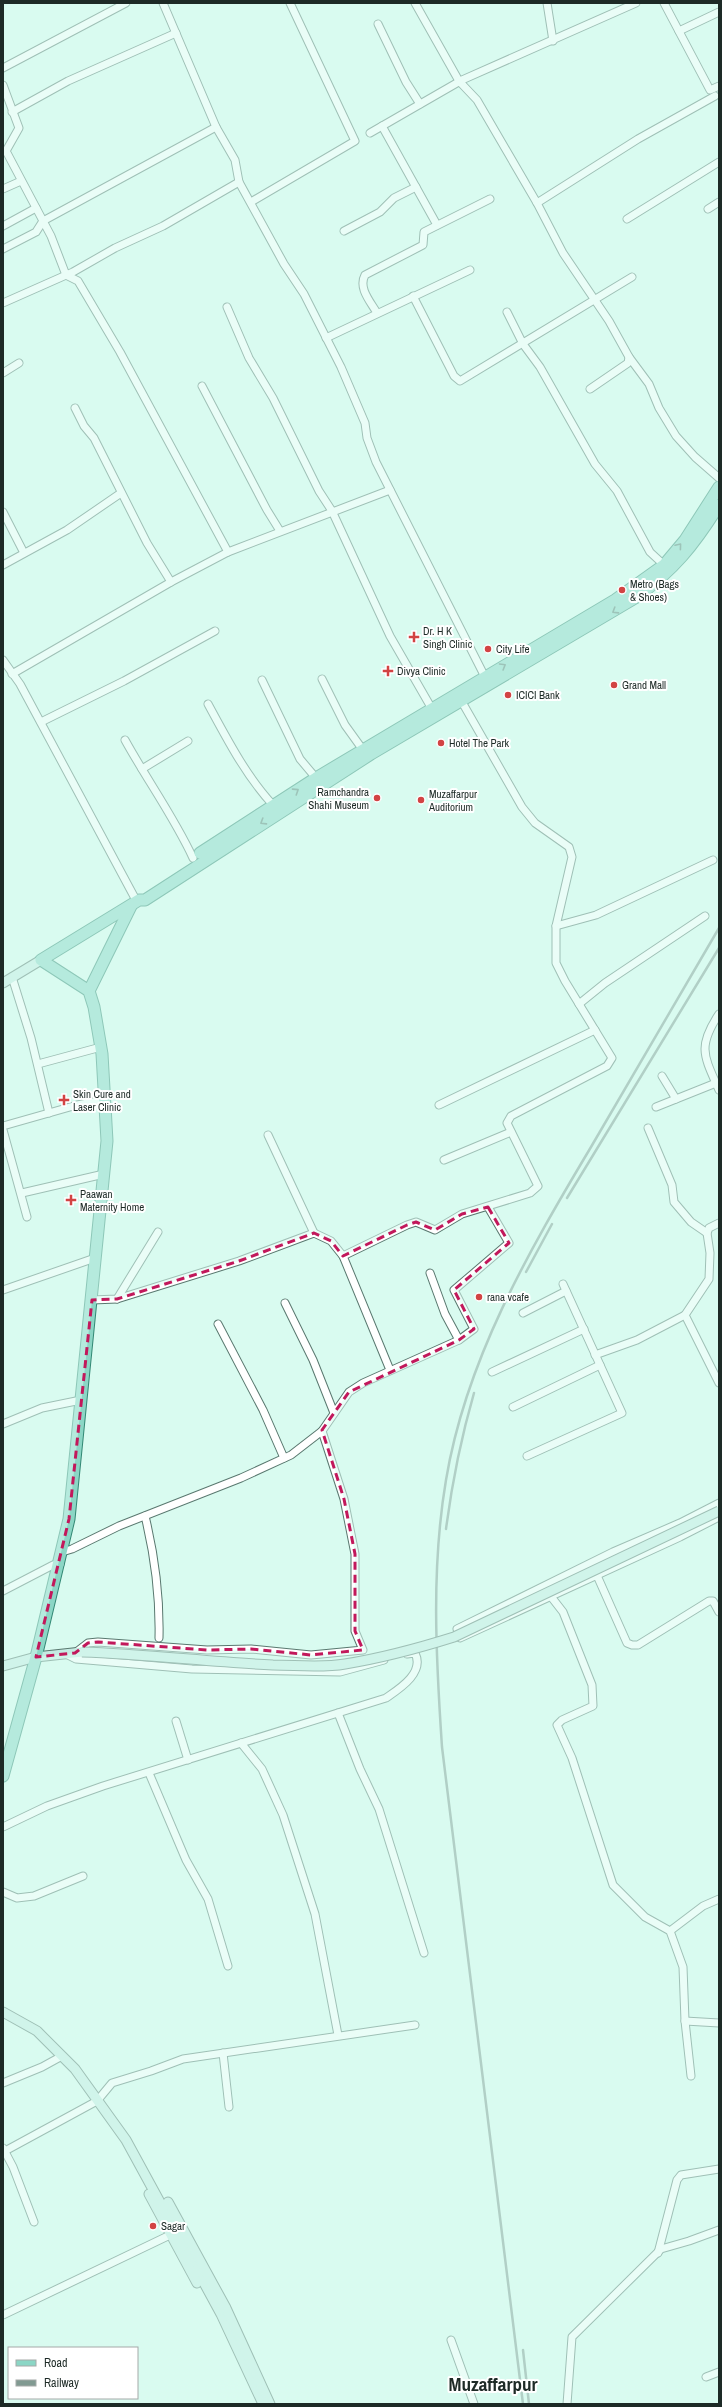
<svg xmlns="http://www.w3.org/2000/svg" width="722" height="2407" font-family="'Archivo Narrow',sans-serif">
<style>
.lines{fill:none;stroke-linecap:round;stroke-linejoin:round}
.street-casing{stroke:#59786f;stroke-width:9}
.secondary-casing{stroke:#59786f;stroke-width:11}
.primary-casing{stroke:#328874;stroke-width:13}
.street{stroke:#fff;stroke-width:7}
.secondary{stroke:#c5eae2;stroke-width:9}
.primary{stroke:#8bd6c5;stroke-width:11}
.rail{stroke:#819a92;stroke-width:2.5}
.secondary-bridge-casing{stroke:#59786f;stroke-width:11;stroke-linecap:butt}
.secondary-bridge{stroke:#c5eae2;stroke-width:9}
.oneway{stroke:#548076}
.marked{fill:none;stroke:#c2185b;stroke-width:3;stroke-dasharray:8 5;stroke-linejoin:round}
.poi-dot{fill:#d24343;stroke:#fff;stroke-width:1.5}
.labels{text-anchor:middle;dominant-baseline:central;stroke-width:4;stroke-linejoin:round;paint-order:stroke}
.poi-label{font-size:11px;fill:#1d2a26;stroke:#fff;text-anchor:start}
.town-label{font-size:19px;font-weight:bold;fill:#1d2a26;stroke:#fff}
</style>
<rect width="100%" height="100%" fill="#d9fbf0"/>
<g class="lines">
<defs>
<g id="street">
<polyline points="415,3 459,81 477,100 537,203 563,253 609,321 629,357 628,363 590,389"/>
<polyline points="547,3 553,41"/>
<polyline points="664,3 710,90 719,86"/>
<polyline points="378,24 406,82 420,104"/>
<polyline points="679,31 719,12"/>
<polyline points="3,68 126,3"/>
<polyline points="3,85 19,128 6,151 51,236 66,275 78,281 120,352 228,552"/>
<polyline points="12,112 68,81 176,33"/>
<polyline points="382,126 437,225"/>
<polyline points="370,133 462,80 636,3"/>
<polyline points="239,182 284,264 304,294 341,367 365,423 367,438 376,462 485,677"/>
<polyline points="3,189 21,181"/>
<polyline points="251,202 355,141 290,3"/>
<polyline points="537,203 638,139 715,96"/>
<polyline points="708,209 719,202"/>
<polyline points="627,219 719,162"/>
<polyline points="3,226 36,208"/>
<polyline points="344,231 380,212 394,198 416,187"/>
<polyline points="3,249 36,232 43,221 216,127"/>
<polyline points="413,296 454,376 460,381 632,277"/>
<polyline points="3,303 73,272 115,248 163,226 239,182 235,160 216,127 163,3"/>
<polyline points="227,307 249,358 273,398 319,491 332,511 390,636 432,709"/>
<polyline points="507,312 523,344 540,367 595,464 617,491 650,552 664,565"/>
<path d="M377,313C370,301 358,288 365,275L423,245L424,232L490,199"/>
<polyline points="326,338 470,270"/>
<polyline points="629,357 649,384 659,408 676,436 695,457 719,478"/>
<polyline points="3,373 19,363"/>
<polyline points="202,386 267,510 280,531"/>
<polyline points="75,408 84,426 94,438 147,543 171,582"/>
<polyline points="3,512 24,553"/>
<polyline points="3,565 67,530 121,493"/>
<polyline points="3,660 20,684 137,902"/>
<polyline points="12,674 171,582 228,552 390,490"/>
<polyline points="322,679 345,725 363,750"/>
<polyline points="262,680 300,759 316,778"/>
<path d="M208,704C227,739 246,776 273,805"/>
<polyline points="41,722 124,681 215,631"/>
<path d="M125,740C147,780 174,817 193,858"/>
<polyline points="142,769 188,741"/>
<polyline points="556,926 596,915 713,860"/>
<polyline points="12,977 31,1038 49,1113"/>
<polyline points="579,1004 605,983 705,916"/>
<path d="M719,1014C697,1047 704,1056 719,1090"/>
<polyline points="38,1064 101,1047"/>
<polyline points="662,1076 676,1099"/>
<polyline points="439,1105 595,1030"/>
<polyline points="656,1107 716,1083"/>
<polyline points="3,1126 77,1105 104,1100"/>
<polyline points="648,1128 672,1185 674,1202 691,1222 707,1233"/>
<polyline points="3,1130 27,1217"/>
<polyline points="268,1135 314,1233"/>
<polyline points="444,1160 511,1132"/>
<polyline points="22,1193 104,1174"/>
<polyline points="719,1223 709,1228 707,1233 710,1253 709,1279 685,1315 719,1383"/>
<polyline points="343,1256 407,1225 416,1222 435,1230 462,1214 530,1193 538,1186 507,1123 511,1116 607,1066 612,1058 565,981 556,963 556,926 572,857 569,847 535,823 522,807 462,702"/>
<polyline points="430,1273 445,1314 459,1340"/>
<polyline points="3,1290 95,1258"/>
<polyline points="117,1299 158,1232"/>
<polyline points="92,1300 117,1299 239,1261 314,1233 331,1241 343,1256 390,1370"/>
<polyline points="285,1303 313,1360 334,1413"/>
<polyline points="523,1313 566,1291"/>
<polyline points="218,1324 263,1410 284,1458"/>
<polyline points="595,1355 637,1340 685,1315"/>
<polyline points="492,1372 584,1329"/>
<polyline points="513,1407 600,1365"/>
<polyline points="3,1424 42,1408 81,1400"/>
<polyline points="527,1456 622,1413 563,1284"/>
<polyline points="719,1503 680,1523 613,1552 457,1629 460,1638 680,1537 719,1517"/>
<path d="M145,1516C155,1557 160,1596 159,1638"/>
<polyline points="62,1552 72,1549 119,1526 241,1478 291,1455 322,1431 349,1392 363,1383 459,1340 474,1329 454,1290 509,1243 488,1207"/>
<polyline points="595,1571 627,1643 632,1645 638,1645 709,1601 713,1601 719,1612"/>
<polyline points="3,1591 53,1565 60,1564"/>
<polyline points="549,1594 563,1612 592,1685 593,1706 562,1720 557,1725 572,1758 613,1885 645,1917 670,1931 683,1967 685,2021 691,2076"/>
<polyline points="75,1653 88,1643 98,1642 207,1650 251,1649 311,1655 363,1650 355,1631 355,1554 344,1499 322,1431"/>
<polyline points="66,1654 76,1659 192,1669 340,1672 384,1660"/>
<polyline points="338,1713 360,1769 379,1809 424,1953"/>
<polyline points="176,1721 188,1760"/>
<polyline points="241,1743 262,1769 283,1815 315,1914 338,2035"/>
<polyline points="149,1773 186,1860 208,1899 228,1966"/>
<path d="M3,1827L47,1806L103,1786L386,1698C399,1689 425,1673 415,1653L407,1654"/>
<polyline points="3,1892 17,1898 34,1896 83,1876"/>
<polyline points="670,1931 703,1906 719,1899"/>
<polyline points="685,2021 719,2023"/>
<polyline points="223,2053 229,2107"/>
<polyline points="3,2083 42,2067 62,2056"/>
<polyline points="3,2148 13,2167 34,2222"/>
<polyline points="5,2151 97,2101 112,2083 151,2071 183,2059 415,2025"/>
<polyline points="658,2253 677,2180 681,2175 719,2169"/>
<polyline points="3,2315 170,2235"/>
<polyline points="451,2340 474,2404"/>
<polyline points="706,2377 719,2372"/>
<polyline points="567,2404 572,2337 661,2249 689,2241 719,2230"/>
</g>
<g id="secondary">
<polyline points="3,983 41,960"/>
<polyline points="3,1666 36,1657 82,1652"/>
<polyline points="3,2012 37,2031 75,2069 126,2140 221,2314 263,2404"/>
<polyline points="149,2194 197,2283"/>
<polyline points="168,2202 226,2308 270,2404"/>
</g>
<g id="primary">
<polyline points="200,853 316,778 615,600 664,565 685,540 719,487"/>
<polyline points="89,991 131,906"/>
<path d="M3,1776L36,1657L69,1519L107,1141L102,1054L94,1007L89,991L41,960L139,900H145L371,754L635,598C674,570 694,545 719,505"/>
</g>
</defs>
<use href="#street" class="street-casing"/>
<use href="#secondary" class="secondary-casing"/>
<use href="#primary" class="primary-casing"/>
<use href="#street" class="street"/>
<use href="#secondary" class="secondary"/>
<use href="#primary" class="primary"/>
<g class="rail">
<polyline points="567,1198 719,948"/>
<polyline points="526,1272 552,1224"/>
<path d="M446,1529C452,1483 461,1438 474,1393"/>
<polyline points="523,2350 529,2404"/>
<path d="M523,2404L442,1747C436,1658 431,1568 446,1480C466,1359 529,1251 591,1147C633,1074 676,1001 719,928"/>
</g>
<defs>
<path id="secondary-bridge" d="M82,1652C146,1654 209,1662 273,1665C296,1665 322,1668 345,1664C382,1658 419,1648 454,1637L719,1511"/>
</defs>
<use href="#secondary-bridge" class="secondary-bridge-casing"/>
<use href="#secondary-bridge" class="secondary-bridge"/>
</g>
<defs><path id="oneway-chevron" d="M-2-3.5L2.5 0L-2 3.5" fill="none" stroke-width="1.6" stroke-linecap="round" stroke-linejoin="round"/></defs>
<g class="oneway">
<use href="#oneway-chevron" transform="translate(679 546) rotate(-50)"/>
<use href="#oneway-chevron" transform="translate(615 611) rotate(148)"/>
<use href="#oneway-chevron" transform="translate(503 666) rotate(-31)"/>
<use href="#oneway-chevron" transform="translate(296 791) rotate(-33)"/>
<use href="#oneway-chevron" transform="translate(263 822) rotate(148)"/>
</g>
<path d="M0 0H722V2407H0ZM488,1207L509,1243L454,1290L474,1329L459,1340L349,1392L322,1430L344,1499L355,1554V1631L363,1650L311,1655L251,1649L207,1650L98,1642L88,1643L75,1653L36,1657L69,1519L92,1300L117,1299L239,1261L314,1233L331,1241L343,1256L407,1225L416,1222L435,1230L462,1214Z" fill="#d9fbf0" fill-opacity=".55" fill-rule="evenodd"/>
<path class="marked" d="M488,1207L509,1243L454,1290L474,1329L459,1340L349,1392L322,1430L344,1499L355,1554V1631L363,1650L311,1655L251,1649L207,1650L98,1642L88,1643L75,1653L36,1657L69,1519L92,1300L117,1299L239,1261L314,1233L331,1241L343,1256L407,1225L416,1222L435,1230L462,1214Z"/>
<g class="poi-dot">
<circle cx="622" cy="590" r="4"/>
<path d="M412 631h4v4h4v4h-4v4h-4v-4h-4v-4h4z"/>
<circle cx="488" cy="649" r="4"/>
<path d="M386 665h4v4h4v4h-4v4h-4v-4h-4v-4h4z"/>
<circle cx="614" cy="685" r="4"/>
<circle cx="508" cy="695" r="4"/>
<circle cx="441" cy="743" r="4"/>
<circle cx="377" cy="798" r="4"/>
<circle cx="421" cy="800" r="4"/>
<path d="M62 1094h4v4h4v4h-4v4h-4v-4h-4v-4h4z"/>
<path d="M69 1194h4v4h4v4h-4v4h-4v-4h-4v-4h4z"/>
<circle cx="479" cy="1297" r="4"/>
<circle cx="153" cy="2226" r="4"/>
</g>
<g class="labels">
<g class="poi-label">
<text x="630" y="584">Metro (Bags<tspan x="630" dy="13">&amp; Shoes)</tspan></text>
<text x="423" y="631">Dr. H K<tspan x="423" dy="13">Singh Clinic</tspan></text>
<text x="496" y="649">City Life</text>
<text x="397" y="671">Divya Clinic</text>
<text x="622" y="685">Grand Mall</text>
<text x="516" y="695">ICICI Bank</text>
<text x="449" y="743">Hotel The Park</text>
<text x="369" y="792" text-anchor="end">Ramchandra<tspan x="369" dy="13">Shahi Museum</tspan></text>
<text x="429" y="794">Muzaffarpur<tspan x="429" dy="13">Auditorium</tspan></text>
<text x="73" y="1094">Skin Cure and<tspan x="73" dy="13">Laser Clinic</tspan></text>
<text x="80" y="1194">Paawan<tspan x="80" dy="13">Maternity Home</tspan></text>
<text x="487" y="1297">rana vcafe</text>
<text x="161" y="2226">Sagar</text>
</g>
<g class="town-label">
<text x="493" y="2384">Muzaffarpur</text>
</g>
</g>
<rect width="722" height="2407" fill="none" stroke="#1d2a26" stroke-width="8"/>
<rect x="8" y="2347" width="130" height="52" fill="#ffffff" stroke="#a5aaa8"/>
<rect x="16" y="2360" width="20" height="6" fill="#8bd6c5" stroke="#a5aaa8"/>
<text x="44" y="2367" font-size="12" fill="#1d2a26">Road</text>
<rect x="16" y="2380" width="20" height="6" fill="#819a92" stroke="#a5aaa8"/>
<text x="44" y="2387" font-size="12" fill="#1d2a26">Railway</text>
</svg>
